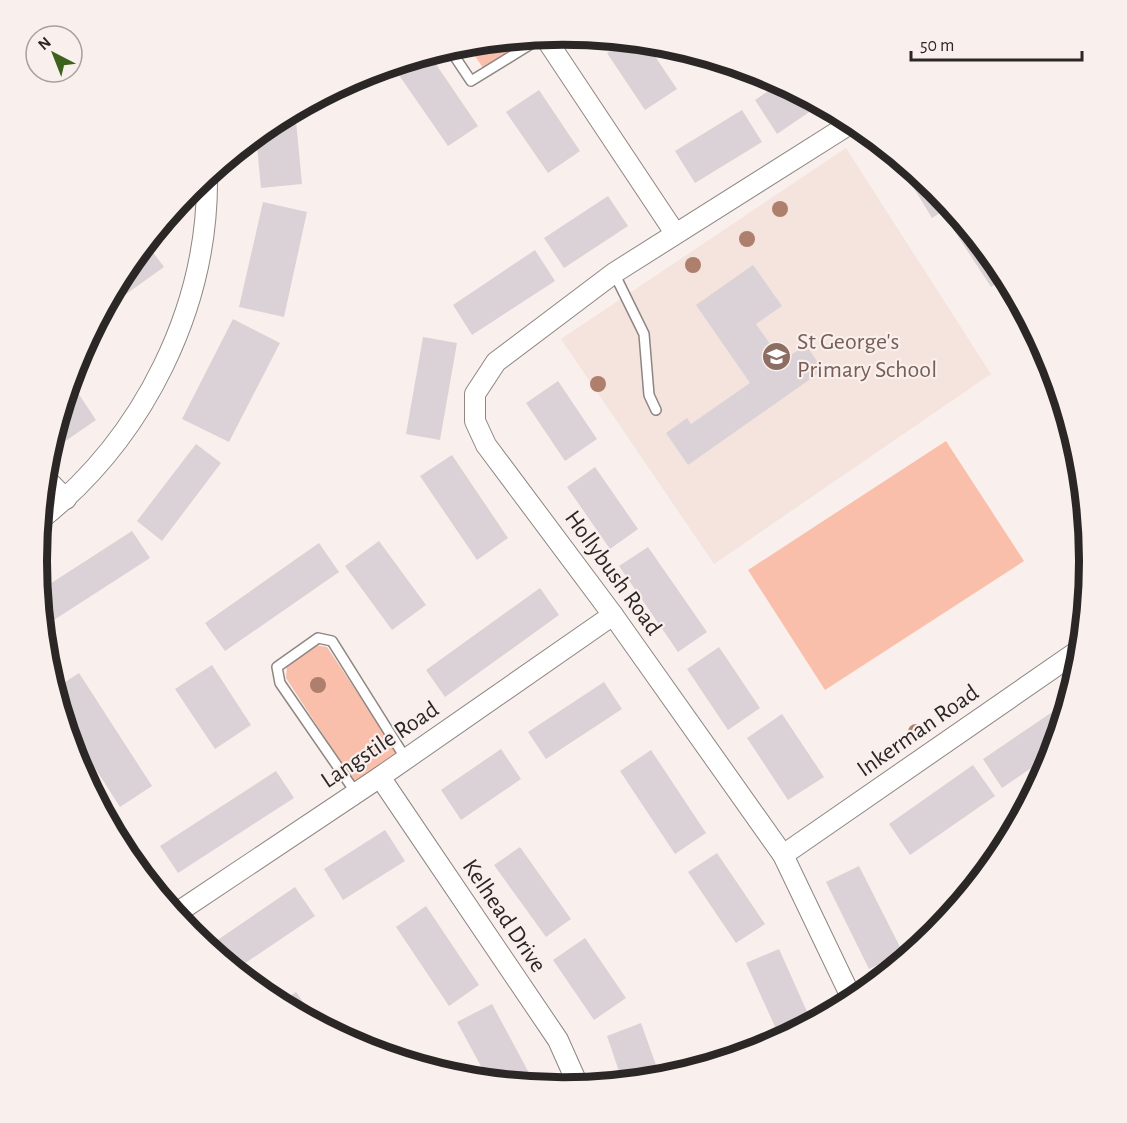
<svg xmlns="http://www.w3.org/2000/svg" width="1127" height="1123" font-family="'Alegreya Sans',sans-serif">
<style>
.built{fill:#f5e3de}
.green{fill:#fabfaa}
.building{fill:#dad2d6}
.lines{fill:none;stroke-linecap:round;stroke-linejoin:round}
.service-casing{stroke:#8d8683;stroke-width:12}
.minor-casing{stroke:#8d8683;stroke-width:22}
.service{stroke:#fff;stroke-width:9}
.minor{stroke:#fff;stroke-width:20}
.tree{fill:#ad7f6c}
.labels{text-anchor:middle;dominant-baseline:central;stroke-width:4.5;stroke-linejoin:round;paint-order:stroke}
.education-label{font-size:24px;fill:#785e54;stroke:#f9f0ed;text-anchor:start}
.street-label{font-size:24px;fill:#2b2726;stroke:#f9f0ed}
.rim{fill:none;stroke:#2b2726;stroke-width:8}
</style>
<rect width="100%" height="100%" fill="#f9f0ed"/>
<polygon class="built" points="846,148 991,374 714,564 561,339"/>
<g class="green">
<polygon points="526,38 528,40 483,68 467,44"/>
<polygon points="946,441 1024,561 825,690 748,570"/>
<polygon points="315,645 327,647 397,752 354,782 286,678 287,666"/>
</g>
<g class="building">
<polygon points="625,41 646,43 677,89 645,110 607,53"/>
<polygon points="429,54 478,126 448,146 392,65"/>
<polygon points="780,83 821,104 777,134 755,100"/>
<polygon points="539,90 580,151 548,173 506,112"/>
<polygon points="295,110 302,184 261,188 256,136 271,123"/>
<polygon points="742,110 762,142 695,183 675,151"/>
<polygon points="892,152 936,189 951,206 932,218"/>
<polygon points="608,196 628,226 564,268 544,238"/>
<polygon points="263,202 307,212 284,317 239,307"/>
<polygon points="960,218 1006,277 991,287 950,224"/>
<polygon points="146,243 164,267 108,307 106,305 126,268"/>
<polygon points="535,250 555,281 472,335 453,305"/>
<polygon points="753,265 782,306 756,324 782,361 806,345 823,370 688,465 666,433 687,418 691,424 750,383 696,305"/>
<polygon points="1024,311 1048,355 1046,356 1020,314"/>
<polygon points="233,319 280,343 229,442 182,419"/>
<polygon points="423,337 457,343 440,440 406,434"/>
<polygon points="70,381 96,420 64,442 56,429"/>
<polygon points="558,381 597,439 565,461 526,403"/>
<polygon points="196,444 221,463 162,541 137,521"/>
<polygon points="452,455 508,538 477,560 420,476"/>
<polygon points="595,467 638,529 610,549 567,487"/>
<polygon points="132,531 150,558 43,627 39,591"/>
<polygon points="379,541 426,605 392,630 345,566"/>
<polygon points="319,543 339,572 225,651 205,623"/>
<polygon points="648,547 707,632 678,652 619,566"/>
<polygon points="540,588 559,615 445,697 426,670"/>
<polygon points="719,647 760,708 728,730 687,669"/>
<polygon points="212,665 251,725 215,749 175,689"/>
<polygon points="79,673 152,786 120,807 63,718 54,689"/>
<polygon points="604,682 622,709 546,759 528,732"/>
<polygon points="1070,700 1053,753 1002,788 983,759"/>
<polygon points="782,714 824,777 788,800 747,738"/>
<polygon points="501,749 521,779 461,820 441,790"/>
<polygon points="651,750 706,833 675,854 620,771"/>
<polygon points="973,765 995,796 910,855 889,824"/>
<polygon points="276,771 294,798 178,873 160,846"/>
<polygon points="385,830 405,861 343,900 324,869"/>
<polygon points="520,847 571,919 546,937 494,865"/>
<polygon points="717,853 765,924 736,943 688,872"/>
<polygon points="859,866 903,953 869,969 826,882"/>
<polygon points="295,887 315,916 235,970 216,941"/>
<polygon points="426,906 479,985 449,1006 396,927"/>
<polygon points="585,938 626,998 594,1020 553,960"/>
<polygon points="779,949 809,1016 777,1031 746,963"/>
<polygon points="296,992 319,1025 278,1004"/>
<polygon points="492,1004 536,1086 489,1081 457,1022"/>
<polygon points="641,1023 661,1079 623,1083 607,1036"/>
</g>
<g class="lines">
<defs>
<g id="service">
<polyline points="449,48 471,81 544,36"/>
<polyline points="614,273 644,334 649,395 656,410"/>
<polyline points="356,793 280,683 277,667 318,638 332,641 406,759"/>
</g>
<g id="minor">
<polyline points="544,36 675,233"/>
<polyline points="853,122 614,273 496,362 475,394 475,421 486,445 613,615 783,855 853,1001"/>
<polyline points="45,478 66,499"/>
<path d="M41,519C144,437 209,307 207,175"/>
<polyline points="380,777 558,1040 579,1087"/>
<polyline points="783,855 1082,648"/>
<polyline points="175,914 380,777 613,615"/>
</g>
</defs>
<use href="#service" class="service-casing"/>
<use href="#minor" class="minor-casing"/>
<use href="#service" class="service"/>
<use href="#minor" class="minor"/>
</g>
<g class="tree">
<circle cx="780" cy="209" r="8"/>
<circle cx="747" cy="239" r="8"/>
<circle cx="693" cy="265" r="8"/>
<circle cx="598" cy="384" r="8"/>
<circle cx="318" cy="685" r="8"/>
<circle cx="916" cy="732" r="8"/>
</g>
<defs>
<symbol id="school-disc" viewBox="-11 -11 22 22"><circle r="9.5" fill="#8d6e63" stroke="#f9f0ed"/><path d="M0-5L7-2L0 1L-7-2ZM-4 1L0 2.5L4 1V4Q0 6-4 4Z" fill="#fff"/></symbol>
</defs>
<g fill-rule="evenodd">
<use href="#school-disc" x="760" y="340" width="33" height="33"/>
</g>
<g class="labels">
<g class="education-label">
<text x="797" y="342">St George's<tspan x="797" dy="28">Primary School</tspan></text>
</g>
<g class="street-label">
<text transform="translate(613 573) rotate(54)">Hollybush Road</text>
<text transform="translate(918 731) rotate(-35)">Inkerman Road</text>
<text transform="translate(380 745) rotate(-34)">Langstile Road</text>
<text transform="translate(504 916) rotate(56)">Kelhead Drive</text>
</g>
</g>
<path d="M0 0H1127V1123H0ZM47 561a516 516 0 1 1 1032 0a516 516 0 1 1-1032 0Z" fill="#f9f0ed" fill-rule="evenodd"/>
<path class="rim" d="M47 561a516 516 0 1 1 1032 0a516 516 0 1 1-1032 0Z"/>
<g transform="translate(54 54) rotate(318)"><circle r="28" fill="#f9f0ed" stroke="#a7a09d" stroke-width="1.5"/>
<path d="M0-4.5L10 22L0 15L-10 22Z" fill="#3c621b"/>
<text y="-9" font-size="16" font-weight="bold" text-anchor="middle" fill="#2b2726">N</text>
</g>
<path d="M911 51v9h171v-9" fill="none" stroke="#2b2726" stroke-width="3"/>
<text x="920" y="51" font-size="18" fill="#2b2726" stroke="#f9f0ed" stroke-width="4.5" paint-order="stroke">50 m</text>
</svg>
